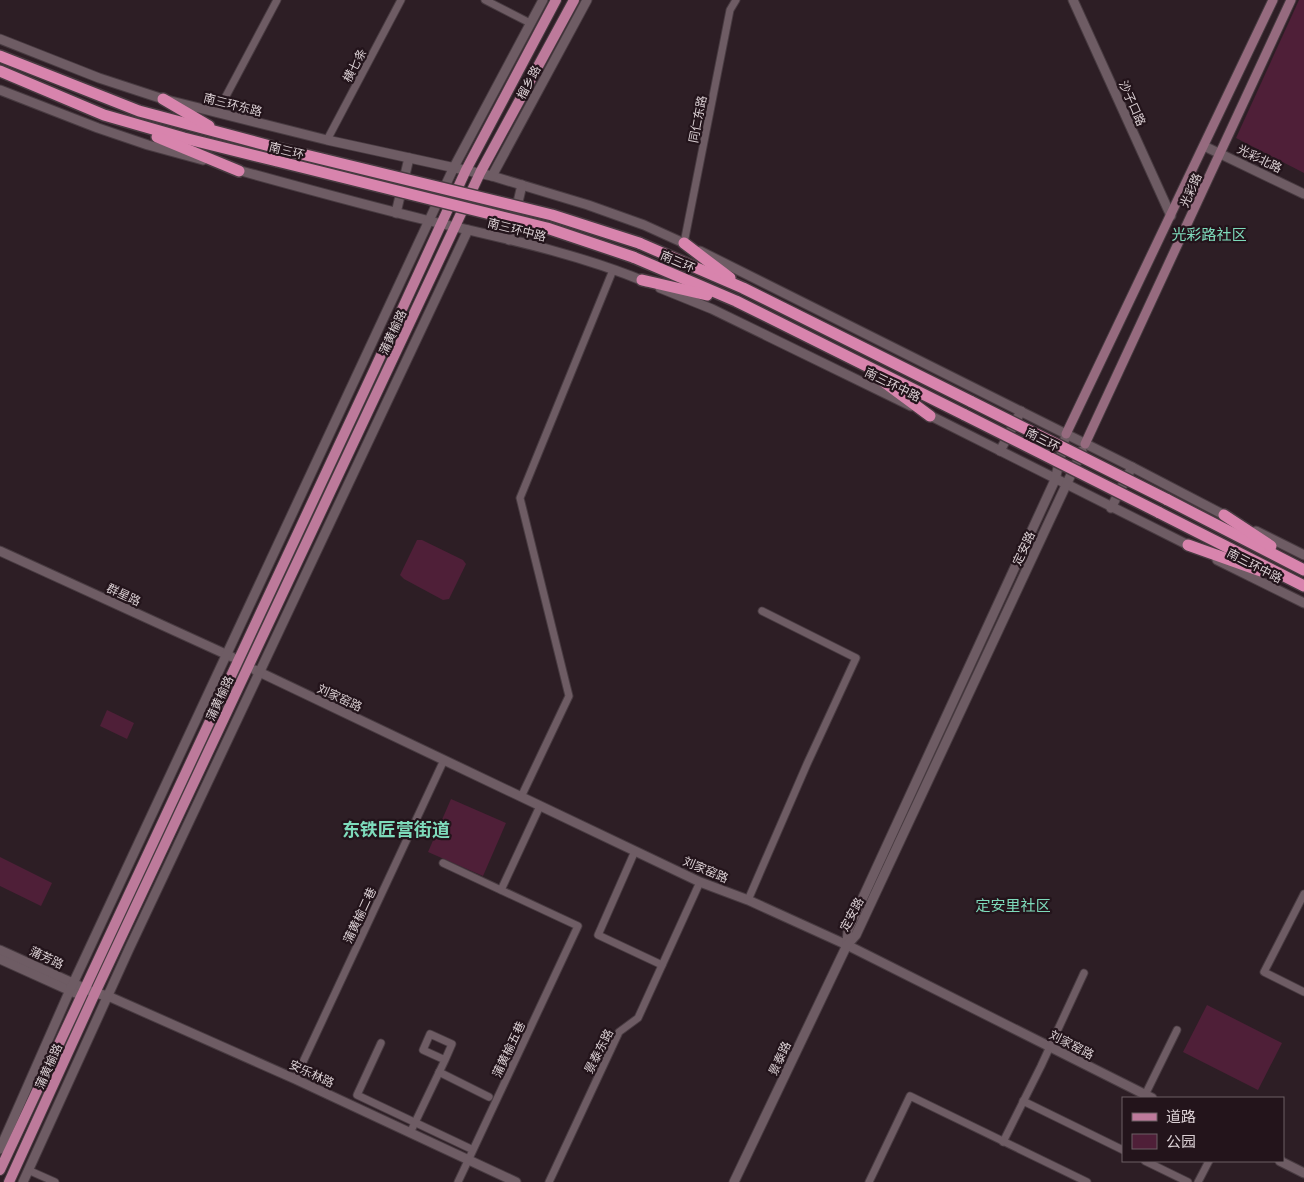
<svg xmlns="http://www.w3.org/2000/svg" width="1304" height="1182" font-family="'Playfair Display','Noto Sans SC',serif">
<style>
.green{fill:#4f1f38}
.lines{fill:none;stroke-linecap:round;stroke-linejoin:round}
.minor-casing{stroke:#483b41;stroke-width:9}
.tertiary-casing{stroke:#483b41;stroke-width:11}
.secondary-casing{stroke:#483b41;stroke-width:11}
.primary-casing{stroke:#483b41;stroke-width:12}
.trunk-casing{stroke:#483b41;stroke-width:14}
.minor{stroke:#6e5c64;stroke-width:7}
.tertiary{stroke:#6e5c64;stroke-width:9}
.secondary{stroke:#966b7f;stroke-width:9}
.primary{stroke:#bd7a9b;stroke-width:10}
.trunk{stroke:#d884ad;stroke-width:11}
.trunk-bridge-casing{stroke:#483b41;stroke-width:14;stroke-linecap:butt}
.trunk-bridge{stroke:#d884ad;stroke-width:11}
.labels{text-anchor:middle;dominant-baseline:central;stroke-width:4.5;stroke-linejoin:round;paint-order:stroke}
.street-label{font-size:12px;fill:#dbd0d4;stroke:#23141b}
.quarter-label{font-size:15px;fill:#7edbbb;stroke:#23141b}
.district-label{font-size:18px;font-weight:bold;fill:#7edbbb;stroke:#23141b}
</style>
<rect width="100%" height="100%" fill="#2d1e25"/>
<g class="green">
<polygon points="1299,0 1304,0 1304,173 1236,138"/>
<polygon points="417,540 422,540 463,560 466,564 449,599 443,600 404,579 400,575"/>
<polygon points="107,710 134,723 127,739 100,726"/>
<polygon points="451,799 506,823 483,876 428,852"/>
<polygon points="0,857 52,883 41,906 0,886"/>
<polygon points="1207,1005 1282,1043 1258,1090 1183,1052"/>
</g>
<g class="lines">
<defs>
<g id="minor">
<polyline points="485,0 530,23"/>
<polyline points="217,113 277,0"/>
<polyline points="327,140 401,0"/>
<polyline points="684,243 730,10 736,0"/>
<polyline points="521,797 569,696 520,498 613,270"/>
<polyline points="635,851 598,935 662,965"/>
<polyline points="443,863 578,926 458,1182"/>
<polyline points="501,890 540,806"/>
<polyline points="1304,894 1264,972 1304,992"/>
<polyline points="748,900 807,764 856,658 762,611"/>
<polyline points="381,1043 357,1095 469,1148"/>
<polyline points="439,1072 489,1097"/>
<polyline points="295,1079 444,760"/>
<polyline points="1145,1095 1177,1030"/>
<polyline points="1023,1101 1123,1150"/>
<polyline points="410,1133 445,1060 423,1050 430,1034 452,1044 445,1060"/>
<polyline points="1003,1142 1041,1066 1084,973"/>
<polyline points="1145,1161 1188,1182"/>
<polyline points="28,1170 55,1182"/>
<polyline points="549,1182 619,1032 638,1018 700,882"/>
<polyline points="869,1182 910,1096 1087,1182"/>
<polyline points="1198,1182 1209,1161"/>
</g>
<g id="tertiary">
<polyline points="1073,0 1171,216"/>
<polyline points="0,39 99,78 163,99 327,140 492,176 588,205 644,225 688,245"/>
<polyline points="0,90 98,128 148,145 203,160"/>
<polyline points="1204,146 1304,194"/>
<path d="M234,169C299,187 364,205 430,221C503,238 576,253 646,282"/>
<polyline points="492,176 587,0"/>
<polyline points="396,213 409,158"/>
<polyline points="509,240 522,185"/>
<polyline points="700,251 1132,467 1228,517"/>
<polyline points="660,288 712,309 911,406"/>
<polyline points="925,413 1192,547"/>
<polyline points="1000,451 1021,411"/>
<polyline points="1111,508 1132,467"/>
<polyline points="1256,531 1304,555"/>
<polyline points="0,551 232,657"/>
<polyline points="1217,560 1304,603"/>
<polyline points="255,670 700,882 748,900 847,945 1152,1098"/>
<polyline points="847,945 848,930 1055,480 1066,434"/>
<polyline points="0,950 95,993 108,996 295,1079 516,1182"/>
<polyline points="0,959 75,993"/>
<polyline points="0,1149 70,990 454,167 543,0"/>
<polyline points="1280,1161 1304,1173"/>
<polyline points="23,1182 129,949 468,230"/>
<polyline points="734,1182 847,945 856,935 1082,451"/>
</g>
<g id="secondary">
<polyline points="1066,434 1273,0"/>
<polyline points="1085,444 1291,0"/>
</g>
<g id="primary">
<polyline points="0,1170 375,368 466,170 556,0"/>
<polyline points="9,1182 95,993 480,173 574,0"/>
</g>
<g id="trunk">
<polyline points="0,56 139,111 281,149"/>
<polyline points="0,71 104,115 184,138 277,161"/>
<polyline points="163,99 209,126"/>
<polyline points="157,137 239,171"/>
<polyline points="639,243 743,288 972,402"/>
<polyline points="684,243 730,278"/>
<polyline points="633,257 736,301 965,415"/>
<polyline points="642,280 707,295"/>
<polyline points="876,376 930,416"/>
<polyline points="1166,499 1304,570"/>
<polyline points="1158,512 1304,586"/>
<polyline points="1224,515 1271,546"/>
<polyline points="1188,545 1261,571"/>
</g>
</defs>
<use href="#minor" class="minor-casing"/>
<use href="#tertiary" class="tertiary-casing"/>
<use href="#secondary" class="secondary-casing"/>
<use href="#primary" class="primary-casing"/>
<use href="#trunk" class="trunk-casing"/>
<use href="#minor" class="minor"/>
<use href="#tertiary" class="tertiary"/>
<use href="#secondary" class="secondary"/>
<use href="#primary" class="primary"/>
<use href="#trunk" class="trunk"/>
<defs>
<g id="trunk-bridge">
<polyline points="281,149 552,215 639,243"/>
<polyline points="277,161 547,228 633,257"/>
<polyline points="972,402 1166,499"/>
<polyline points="965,415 1158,512"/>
</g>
</defs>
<use href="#trunk-bridge" class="trunk-bridge-casing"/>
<use href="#trunk-bridge" class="trunk-bridge"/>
</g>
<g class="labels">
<g class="street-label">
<text transform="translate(354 65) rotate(-62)">横七条</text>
<text transform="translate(528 82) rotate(-62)">榴乡路</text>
<text transform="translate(1133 103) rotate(66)">沙子口路</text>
<text transform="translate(233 104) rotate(14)">南三环东路</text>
<text transform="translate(697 119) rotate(-79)">同仁东路</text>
<text transform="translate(287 150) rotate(14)">南三环</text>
<text transform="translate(1260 158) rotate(26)">光彩北路</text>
<text transform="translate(1190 190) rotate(-66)">光彩路</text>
<text transform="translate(517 229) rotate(14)">南三环中路</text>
<text transform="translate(678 261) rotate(23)">南三环</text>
<text transform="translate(392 332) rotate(-65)">蒲黄榆路</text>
<text transform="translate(893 384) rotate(26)">南三环中路</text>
<text transform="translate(1043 439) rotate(27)">南三环</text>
<text transform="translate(1023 548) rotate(-65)">定安路</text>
<text transform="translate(1255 565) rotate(27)">南三环中路</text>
<text transform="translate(124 594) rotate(25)">群星路</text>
<text transform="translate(340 697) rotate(25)">刘家窑路</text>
<text transform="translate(219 698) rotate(-65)">蒲黄榆路</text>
<text transform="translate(706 869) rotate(23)">刘家窑路</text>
<text transform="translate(851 914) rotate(-62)">定安路</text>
<text transform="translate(359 915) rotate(-65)">蒲黄榆二巷</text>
<text transform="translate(47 957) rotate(25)">蒲芳路</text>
<text transform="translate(1072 1044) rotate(27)">刘家窑路</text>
<text transform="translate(508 1049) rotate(-65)">蒲黄榆五巷</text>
<text transform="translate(598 1051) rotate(-63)">景泰东路</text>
<text transform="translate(779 1058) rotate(-65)">景泰路</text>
<text transform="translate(48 1066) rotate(-66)">蒲黄榆路</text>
<text transform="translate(312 1073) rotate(25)">安乐林路</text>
</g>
<g class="quarter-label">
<text x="1209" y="234">光彩路社区</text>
<text x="1013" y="905">定安里社区</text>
</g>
<g class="district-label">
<text x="396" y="829">东铁匠营街道</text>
</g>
</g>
<rect x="1122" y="1097" width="162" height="65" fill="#23141b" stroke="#6d5f65"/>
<rect x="1132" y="1113" width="25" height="8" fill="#bd7a9b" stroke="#6d5f65"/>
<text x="1166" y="1122" font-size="15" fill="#dbd0d4">道路</text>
<rect x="1132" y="1134" width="25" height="15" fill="#4f1f38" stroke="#6d5f65"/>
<text x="1166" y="1147" font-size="15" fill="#dbd0d4">公园</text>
</svg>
